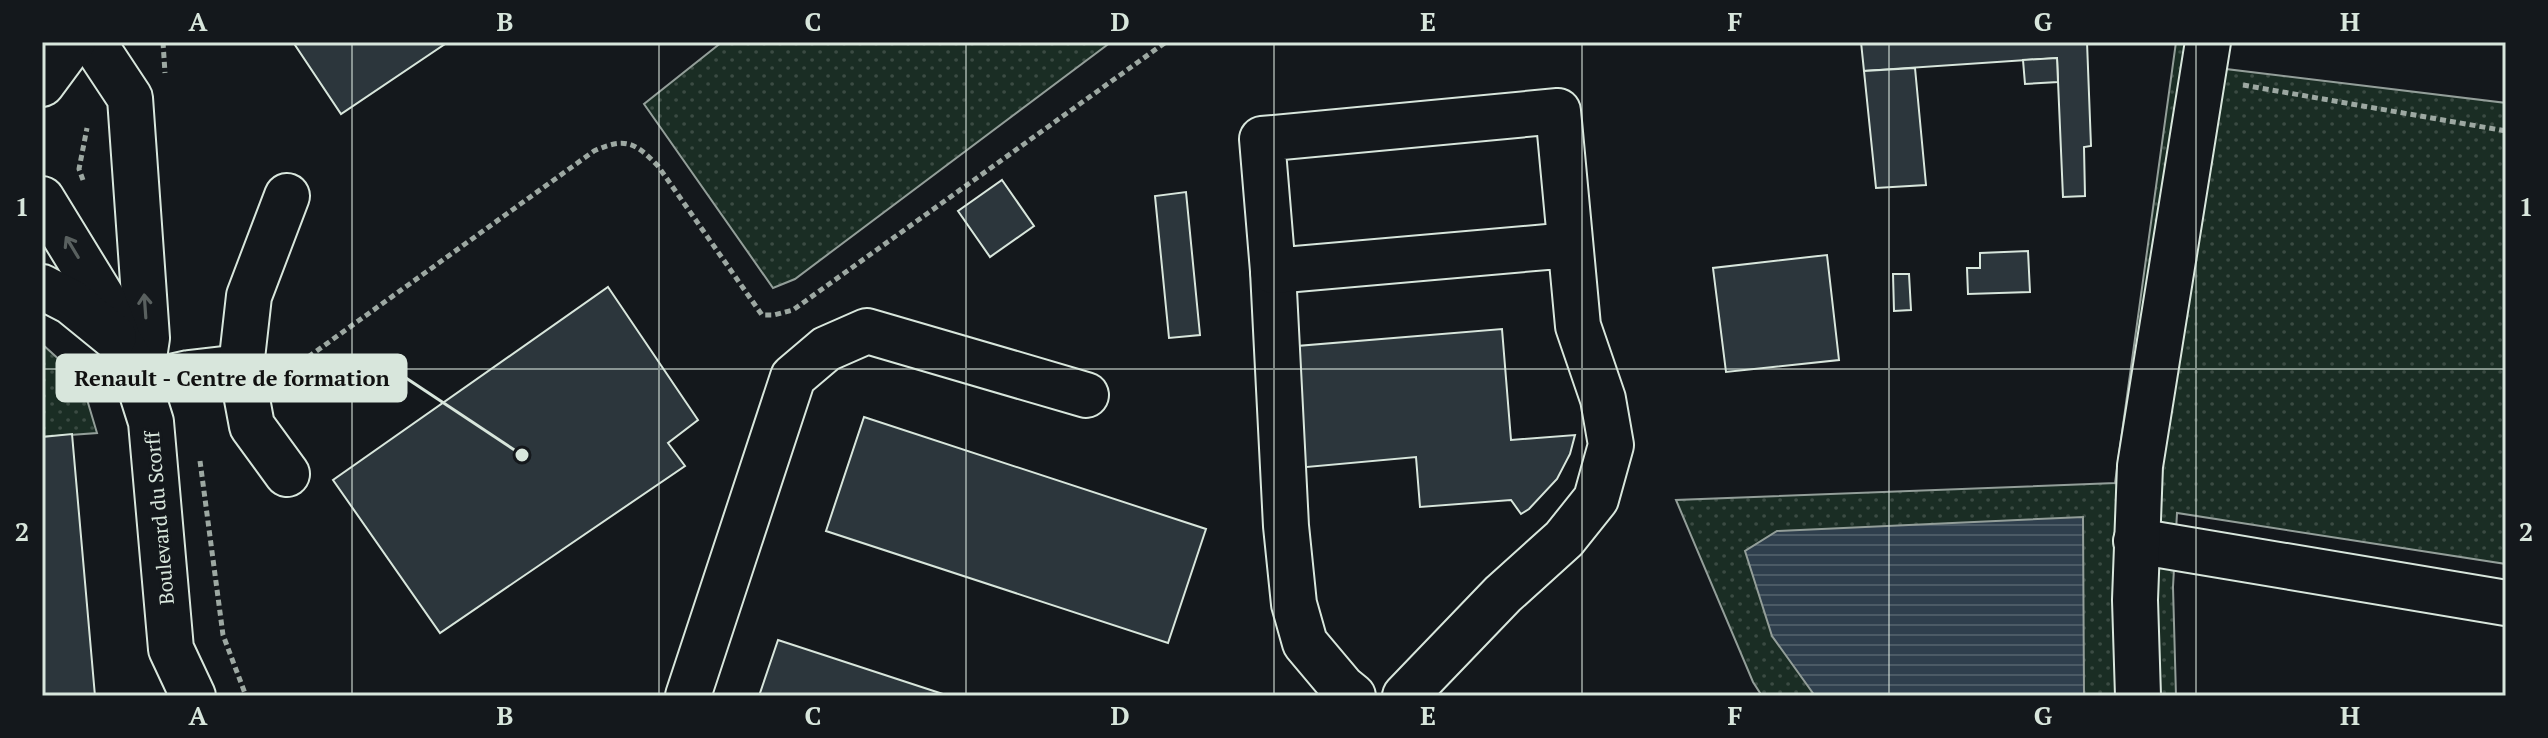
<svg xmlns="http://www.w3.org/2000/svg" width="2548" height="738" font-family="'PT Serif',serif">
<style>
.grass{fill:url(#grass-dots);stroke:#939e99;stroke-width:2}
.water{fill:url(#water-rules);stroke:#939e99;stroke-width:2}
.building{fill:#2c363c;stroke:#d8e6dc;stroke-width:2}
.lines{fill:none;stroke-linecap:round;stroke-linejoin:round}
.minor-casing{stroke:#d8e6dc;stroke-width:48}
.path{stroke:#9da8a2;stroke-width:5;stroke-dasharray:6 4;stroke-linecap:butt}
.minor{stroke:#14181c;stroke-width:44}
.oneway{stroke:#59605f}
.grid{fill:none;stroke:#d8e6dc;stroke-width:2;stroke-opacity:0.55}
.labels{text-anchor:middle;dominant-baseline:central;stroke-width:6;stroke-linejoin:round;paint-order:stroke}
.street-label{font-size:20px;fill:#d8e6dc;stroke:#14181c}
.leader{fill:none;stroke:#d8e6dc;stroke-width:3}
.callout-dot{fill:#d8e6dc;stroke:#14181c;stroke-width:3}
.callout{fill:#d8e6dc;stroke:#d8e6dc;stroke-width:3}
.callout-label{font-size:22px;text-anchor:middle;font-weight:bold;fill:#111}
.neatline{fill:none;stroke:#d8e6dc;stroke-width:3}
.grid-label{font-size:26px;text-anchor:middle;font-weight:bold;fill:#d8e6dc}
</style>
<defs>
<pattern id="grass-dots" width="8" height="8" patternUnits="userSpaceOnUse" patternTransform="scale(2)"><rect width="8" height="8" fill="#1a2d24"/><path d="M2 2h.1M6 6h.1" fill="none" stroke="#3b4b43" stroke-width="1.8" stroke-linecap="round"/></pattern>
<pattern id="water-rules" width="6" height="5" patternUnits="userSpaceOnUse" patternTransform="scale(2)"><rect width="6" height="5" fill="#2f3f4d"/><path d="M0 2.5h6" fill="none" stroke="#4c5b66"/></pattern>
</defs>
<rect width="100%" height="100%" fill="#14181c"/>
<g class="grass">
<polygon points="722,42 1111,42 795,279 773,288 644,104"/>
<polygon points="2176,42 2217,42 2218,68 2506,103 2506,564 2177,513 2173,587 2176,696 1762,696 1753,682 1676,500 2115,483"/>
<polygon points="42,344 63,363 83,386 97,433 43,437"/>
</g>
<polygon class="water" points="2083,517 2084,696 1815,696 1772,636 1745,551 1777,531"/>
<g class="building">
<polygon points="293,42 448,42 341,114"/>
<polygon points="1861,42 2087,42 2091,146 2084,147 2085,196 2063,197 2057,58 1864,71"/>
<polygon points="2057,58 2058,82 2025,84 2023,60"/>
<polygon points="1915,68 1926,185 1876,188 1864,71"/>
<polygon points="1002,180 1034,226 990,257 958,211"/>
<polygon points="1186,192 1200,335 1169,338 1155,196"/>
<polygon points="2028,251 2030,292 1968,294 1967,268 1980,268 1980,253"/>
<polygon points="1827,255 1839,360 1726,372 1713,268"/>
<polygon points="1893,274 1909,274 1911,310 1894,311"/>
<polygon points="608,287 698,420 668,443 685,466 440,633 333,480"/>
<polygon points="1502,329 1511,440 1575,435 1570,454 1557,479 1529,509 1521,514 1511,500 1420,507 1416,457 1296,468 1285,347"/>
<polygon points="864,417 1206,529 1168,643 826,531"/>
<polygon points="72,434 95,696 42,696 42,437"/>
<polygon points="778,640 949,696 759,696"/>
</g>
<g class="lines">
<defs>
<g id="minor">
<polyline points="93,42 130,98 147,338 140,384 189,373 241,367 252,426 287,474"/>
<polyline points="42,84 73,42"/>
<polyline points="42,199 102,297 119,341 133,365 151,422 171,649 193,696"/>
<polyline points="1273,271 1286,526 1294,604 1305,643 1342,687 1353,696"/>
<polyline points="42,287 71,302 114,337"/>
<polyline points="241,367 249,296 287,196"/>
<polyline points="2136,541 2506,603"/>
<polyline points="688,696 793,377 826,349 867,331 1086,395"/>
<polyline points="1405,696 1503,594 1564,539 1596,499 1611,445 1603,399 1578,326 1558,111 1262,139 1273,271 1570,245"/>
<polyline points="2138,696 2135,600 2140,466 2208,42"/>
</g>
</defs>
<use href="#minor" class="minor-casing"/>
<g class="path">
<polyline points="163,42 165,73"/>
<polyline points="2243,85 2506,131"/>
<polyline points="83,180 79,169 87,128"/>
<path d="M282,368H293L594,151C625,137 635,142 658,166L762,315H774L793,310L1166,42"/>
<polyline points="200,461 223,635 246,696"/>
</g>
<use href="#minor" class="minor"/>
</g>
<defs><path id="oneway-shaft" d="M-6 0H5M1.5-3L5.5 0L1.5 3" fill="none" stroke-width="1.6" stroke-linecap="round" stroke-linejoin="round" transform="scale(2)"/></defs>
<g class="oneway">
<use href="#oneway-shaft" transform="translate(72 247) rotate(-121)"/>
<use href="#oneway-shaft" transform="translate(145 306) rotate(-94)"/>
</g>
<path class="grid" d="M352,42V696M659,42V696M966,42V696M1274,42V696M1582,42V696M1889,42V696M2196,42V696M42,369H2506"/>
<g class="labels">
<g class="street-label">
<text transform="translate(159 518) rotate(-95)">Boulevard du Scorff</text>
</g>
</g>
<path class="leader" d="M522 455L406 378"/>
<circle class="callout-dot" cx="522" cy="455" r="8"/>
<rect class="callout" x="57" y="355" width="349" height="46" rx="8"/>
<g class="callout-label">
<text x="232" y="386">Renault - Centre de formation</text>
</g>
<rect width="2548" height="738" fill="none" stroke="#14181c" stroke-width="88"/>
<rect x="44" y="44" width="2460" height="650" class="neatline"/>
<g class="grid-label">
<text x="198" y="31">A</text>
<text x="505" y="31">B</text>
<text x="813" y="31">C</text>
<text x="1120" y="31">D</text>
<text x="1428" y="31">E</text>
<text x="1735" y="31">F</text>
<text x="2043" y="31">G</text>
<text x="2350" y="31">H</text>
<text x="22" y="216">1</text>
<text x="2526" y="216">1</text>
<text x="22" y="541">2</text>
<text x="2526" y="541">2</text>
<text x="198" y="725">A</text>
<text x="505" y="725">B</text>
<text x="813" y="725">C</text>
<text x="1120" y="725">D</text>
<text x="1428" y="725">E</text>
<text x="1735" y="725">F</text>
<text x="2043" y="725">G</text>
<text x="2350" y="725">H</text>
</g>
</svg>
